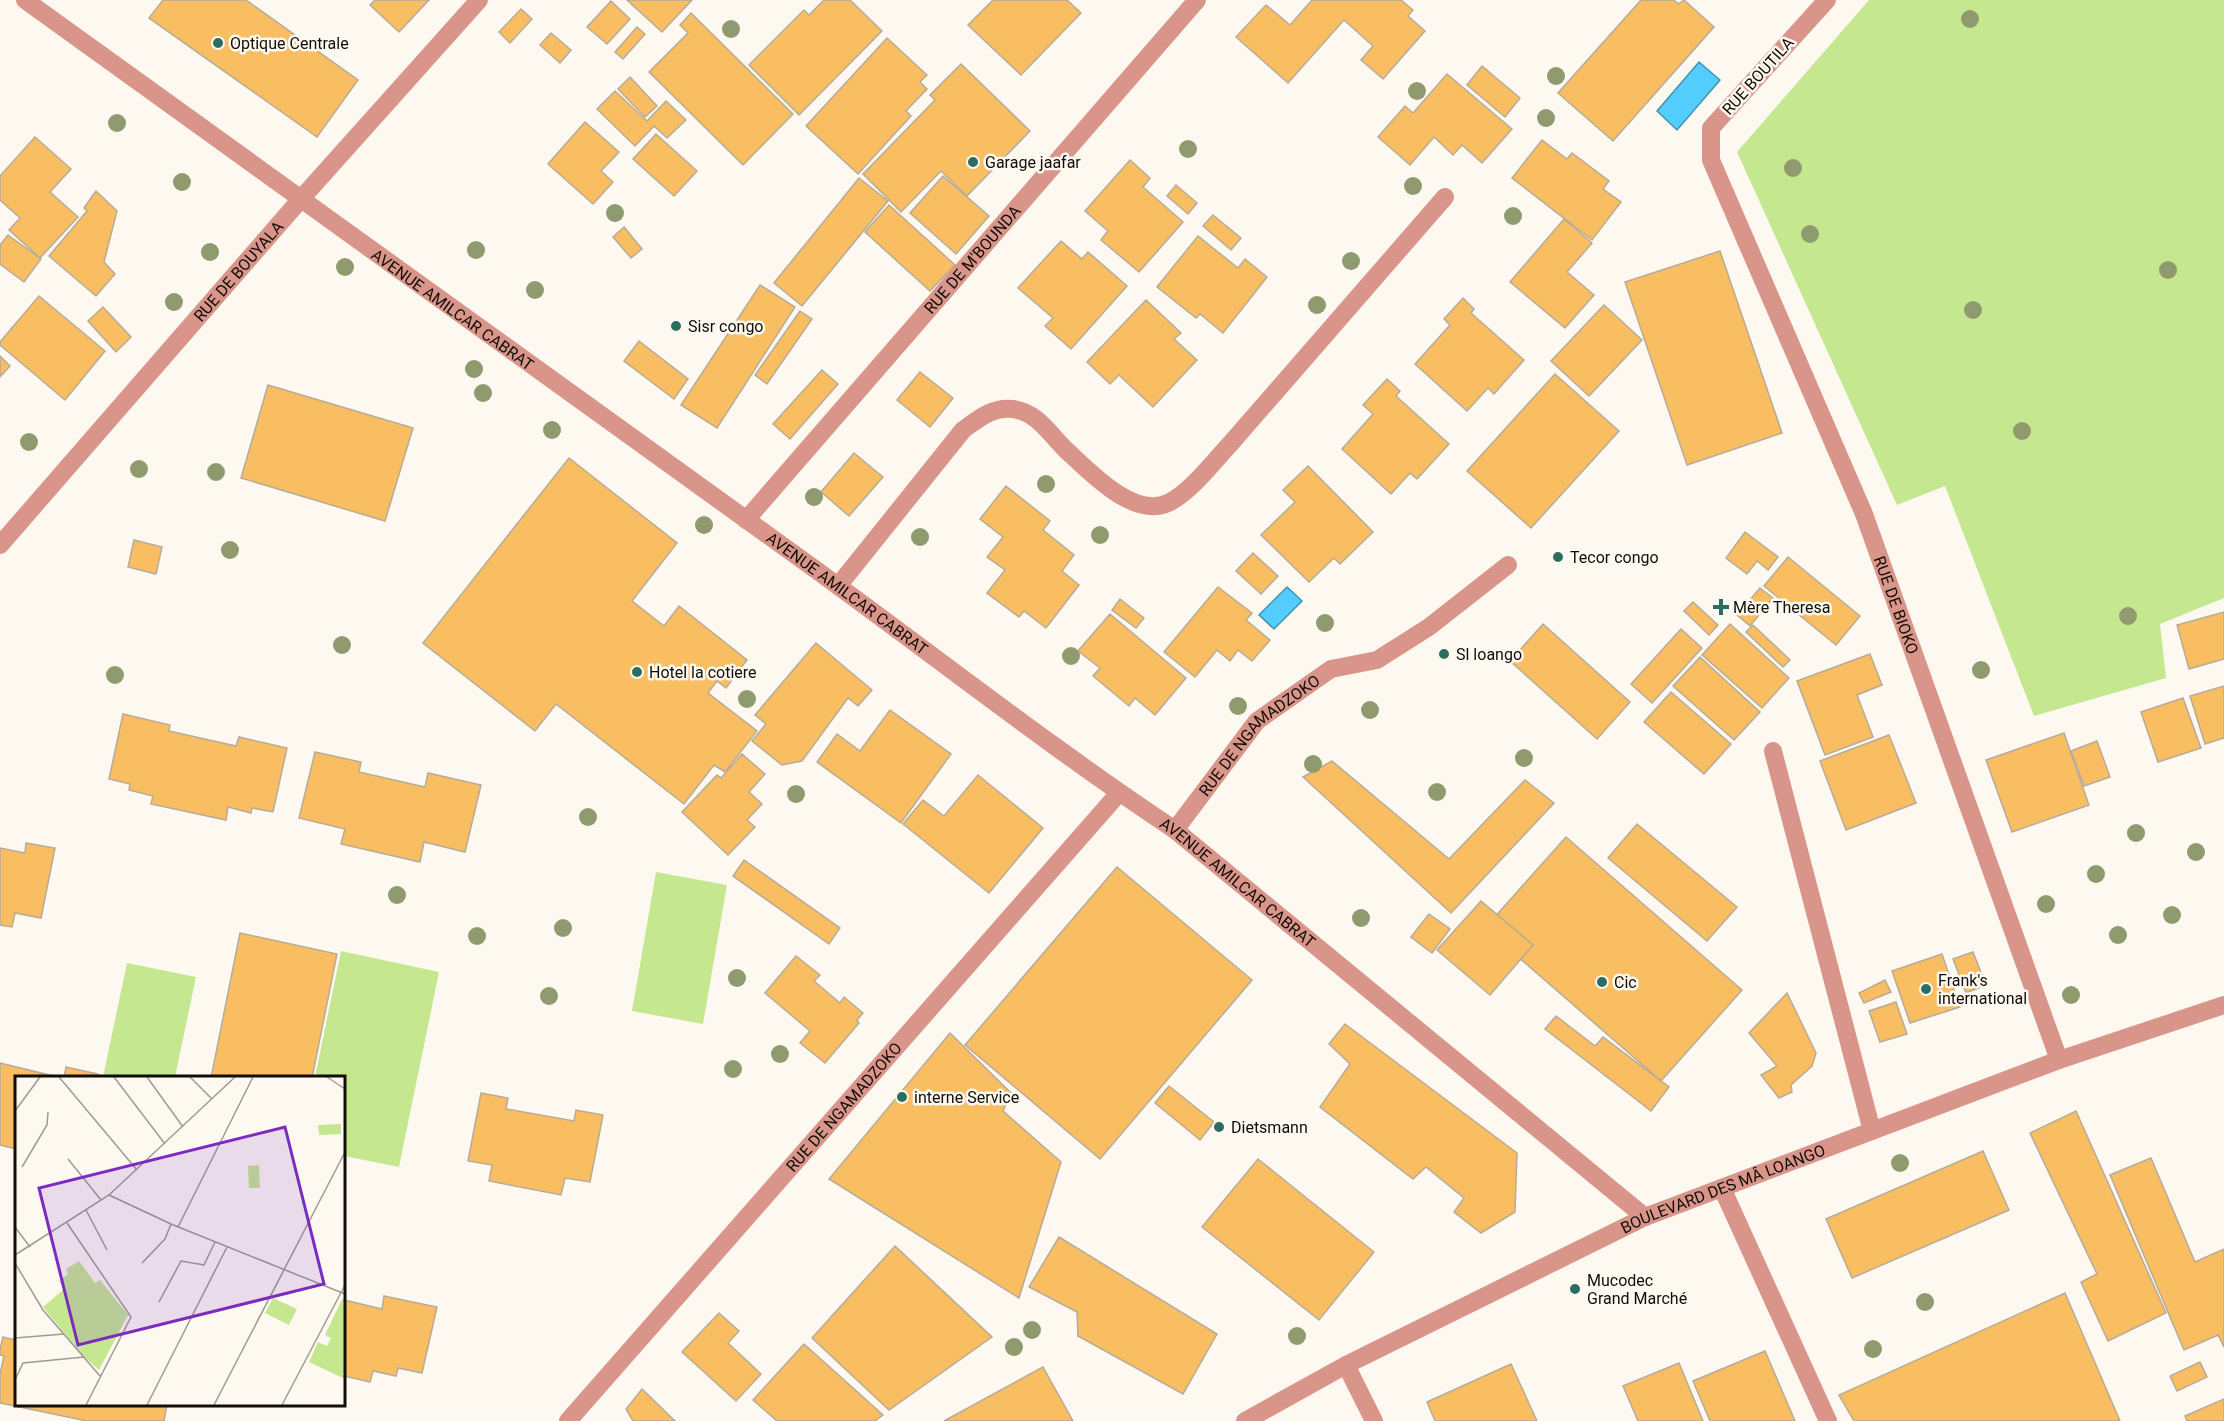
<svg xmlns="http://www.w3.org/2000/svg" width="2224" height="1421" font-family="Roboto,sans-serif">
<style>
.green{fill:#c5e790}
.water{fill:#53ccfe;stroke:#3f93b4;stroke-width:1.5}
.building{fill:#f8be61;stroke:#b7ab99;stroke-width:1.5}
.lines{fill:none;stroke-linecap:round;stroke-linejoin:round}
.minor{stroke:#da958b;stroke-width:18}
.tree{fill:#909a6f}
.poi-dot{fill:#2b6e5f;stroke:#fdf9f1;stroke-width:2}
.labels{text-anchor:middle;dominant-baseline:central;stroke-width:5;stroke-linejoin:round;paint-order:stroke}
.poi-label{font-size:16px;fill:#110e07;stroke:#fdf9f1;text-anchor:start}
.street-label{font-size:16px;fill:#110e07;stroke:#fdf9f1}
.inset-road{fill:none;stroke:#9f9b93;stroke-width:1.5}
.view{fill:#7b2cbf;fill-opacity:0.15;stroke:#7b2cbf;stroke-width:3}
.inset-edge{fill:none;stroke:#110e07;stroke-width:3}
</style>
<rect width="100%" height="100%" fill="#fdf9f1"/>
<g class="green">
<polygon points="1869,0 2224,0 2224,598 2160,624 2166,678 2034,716 1945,486 1897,505 1737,152"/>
<polygon points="656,872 727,885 703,1024 632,1011"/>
<polygon points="341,951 439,972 399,1167 344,1156 344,1078 315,1077"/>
<polygon points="127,963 196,977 175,1077 103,1077"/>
</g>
<g class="water">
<polygon points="1699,62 1720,80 1677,130 1657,111"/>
<polygon points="1287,587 1302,601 1274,629 1259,615"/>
</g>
<g class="building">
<polygon points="163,0 246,0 358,80 317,137 149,18"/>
<polygon points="375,0 429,0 399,32 370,5"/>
<polygon points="627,0 692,0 662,32"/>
<polygon points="824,0 850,0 882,31 799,115 749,65 804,10 809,15"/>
<polygon points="993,0 1067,0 1081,13 1021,75 968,25"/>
<polygon points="1312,0 1401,0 1413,10 1408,16 1425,31 1383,79 1361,60 1373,46 1344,20 1288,83 1236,37 1266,5 1290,25"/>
<polygon points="1641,0 1674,0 1678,4 1684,0 1714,27 1613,141 1558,93"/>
<polygon points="611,1 630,19 607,44 587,27"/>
<polygon points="521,9 532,19 510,43 499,32"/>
<polygon points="691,13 793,114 743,165 649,72 688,33 680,25"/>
<polygon points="637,27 645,34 623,59 615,52"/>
<polygon points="551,33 571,50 560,63 540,45"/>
<polygon points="887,38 927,75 920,82 927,89 906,111 911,116 858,174 806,126"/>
<polygon points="961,64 1030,131 967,196 941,171 901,212 863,174 935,100 930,95"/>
<polygon points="1482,66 1520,98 1505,117 1467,85"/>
<polygon points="1447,74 1512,129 1482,163 1462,145 1453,155 1434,137 1410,165 1378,137 1405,106 1413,113"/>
<polygon points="630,77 657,106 645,117 618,89"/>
<polygon points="615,91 647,121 666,101 686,120 667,138 654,126 635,146 597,109"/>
<polygon points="585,122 619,152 601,171 613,182 593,204 548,164"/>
<polygon points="656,134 697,171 674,196 633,159"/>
<polygon points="35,137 71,169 50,192 78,217 40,258 9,230 20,218 0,200 0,176"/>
<polygon points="1542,140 1567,159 1572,153 1609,181 1603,189 1621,202 1592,240 1512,178"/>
<polygon points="1130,160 1150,178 1143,187 1183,222 1139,272 1101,240 1108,231 1085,211"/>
<polygon points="943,176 989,216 956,254 910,213"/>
<polygon points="859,178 888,201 802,306 774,283"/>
<polygon points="1176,185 1197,203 1188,214 1167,196"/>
<polygon points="96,191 117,211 104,262 115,274 96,296 49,256 87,211 84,208"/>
<polygon points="889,205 955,265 930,291 865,232"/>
<polygon points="1213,215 1241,238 1231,250 1203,226"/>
<polygon points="1564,219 1592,243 1567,272 1594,295 1565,328 1510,282"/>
<polygon points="624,227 642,249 631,258 613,237"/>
<polygon points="8,235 41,259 24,282 0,264 0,245"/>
<polygon points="1198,236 1238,268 1245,259 1267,277 1223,333 1200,314 1196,318 1157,287"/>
<polygon points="1061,241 1082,259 1088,252 1127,286 1071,349 1045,326 1053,318 1018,288"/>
<polygon points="1720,251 1782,433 1687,465 1625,282"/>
<polygon points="760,285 795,307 717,428 681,405"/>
<polygon points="39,296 105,351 65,400 0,345 0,342"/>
<polygon points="1463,298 1474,309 1471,313 1524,360 1494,394 1488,388 1467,411 1415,364 1450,325 1444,319"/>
<polygon points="1146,300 1181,333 1174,339 1197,360 1153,407 1119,375 1110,384 1087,362"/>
<polygon points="1604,305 1642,340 1589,396 1551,361"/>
<polygon points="103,307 131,337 116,352 88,321"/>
<polygon points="800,311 812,319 767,384 755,375"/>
<polygon points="639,341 688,379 674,399 624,361"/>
<polygon points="0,356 10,366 0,377"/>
<polygon points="822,370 838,384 790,439 773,424"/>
<polygon points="920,372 953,398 930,427 897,400"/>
<polygon points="1555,374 1619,431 1531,528 1467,471"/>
<polygon points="1387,379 1400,391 1396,396 1449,444 1417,479 1410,473 1391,494 1342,449 1373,414 1363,405"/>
<polygon points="268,385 413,428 385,521 241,478"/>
<polygon points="854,453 883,477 849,516 821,492"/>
<polygon points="569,458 677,543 632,601 664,626 679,606 747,660 726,688 717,681 708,693 757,731 725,772 714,765 684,804 556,704 535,731 423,643"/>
<polygon points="1308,466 1373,532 1340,564 1334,558 1309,582 1261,535 1295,502 1283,490"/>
<polygon points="1006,486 1050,521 1043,530 1074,555 1062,571 1079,585 1046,628 1024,611 1019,617 987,593 1005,570 987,557 1003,537 980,519"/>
<polygon points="1745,532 1778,557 1768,570 1757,561 1747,574 1726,558"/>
<polygon points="134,540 162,547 156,574 128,567"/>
<polygon points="1253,553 1278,576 1261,594 1236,571"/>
<polygon points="1788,557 1860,616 1836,645 1764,586"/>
<polygon points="1218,587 1252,613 1246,620 1270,640 1252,661 1238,650 1230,661 1217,650 1195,677 1164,652"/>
<polygon points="1760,588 1773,598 1750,626 1737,615"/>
<polygon points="1120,599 1144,618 1136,628 1112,610"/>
<polygon points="1693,602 1718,625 1709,635 1684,611"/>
<polygon points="2224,612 2224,659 2189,669 2177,625"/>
<polygon points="1110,614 1186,678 1155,715 1135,698 1129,706 1093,676 1100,668 1078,651"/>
<polygon points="1543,624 1630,702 1597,739 1510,661"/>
<polygon points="1730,624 1789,678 1762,708 1702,655"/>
<polygon points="1753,625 1790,660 1783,667 1746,632"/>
<polygon points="1681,629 1702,648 1652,703 1631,684"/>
<polygon points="816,643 872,690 858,706 848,698 802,761 782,765 752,741 766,724 755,715"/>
<polygon points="1870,654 1882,685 1857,695 1873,737 1825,755 1797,681"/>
<polygon points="1700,657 1760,712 1734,740 1673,686"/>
<polygon points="2224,686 2224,738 2205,744 2190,696"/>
<polygon points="1671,692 1731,744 1704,774 1644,722"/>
<polygon points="2183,698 2201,748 2158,762 2141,712"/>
<polygon points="890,710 951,754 901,823 817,762 837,734 860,751"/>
<polygon points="123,714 170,725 169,731 236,746 239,737 287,748 273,812 252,808 251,813 228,807 226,820 151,804 153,796 129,790 130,784 109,779"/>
<polygon points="2064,733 2089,805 2012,832 1986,760"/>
<polygon points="1889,735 1916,803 1846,830 1820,761"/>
<polygon points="2097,741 2110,777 2084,786 2071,751"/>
<polygon points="315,752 361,762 359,772 425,787 428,773 481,785 465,852 424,842 420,862 341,844 345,829 299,818"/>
<polygon points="742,754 765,774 749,792 762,804 747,820 755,827 728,855 682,812 717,775 721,778"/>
<polygon points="1332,761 1449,859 1525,780 1554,803 1451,913 1303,777"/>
<polygon points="978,775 1043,828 989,893 903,824 923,800 944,816"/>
<polygon points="1637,824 1737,907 1707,941 1608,858"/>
<polygon points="1566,837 1742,990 1661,1081 1485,928"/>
<polygon points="26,843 55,848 41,918 15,913 12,927 0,925 0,848 25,853"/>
<polygon points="744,860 840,928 829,944 733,876"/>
<polygon points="1117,867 1252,980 1100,1159 965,1045"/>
<polygon points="1481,901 1533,945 1490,995 1437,950"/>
<polygon points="1429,914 1450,929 1432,953 1411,937"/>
<polygon points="240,933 337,954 312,1078 211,1078"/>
<polygon points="1973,952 1986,985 1966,993 1953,959"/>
<polygon points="1942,954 1960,1007 1910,1023 1892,971"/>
<polygon points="796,956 820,975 814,981 840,1003 844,997 863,1013 857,1020 859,1023 825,1063 800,1043 810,1031 765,993"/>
<polygon points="1885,980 1891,992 1864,1003 1859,993"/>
<polygon points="1787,993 1816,1053 1812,1066 1791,1085 1792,1092 1779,1098 1761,1075 1777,1066 1749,1033"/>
<polygon points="1896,1002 1907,1034 1880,1042 1869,1011"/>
<polygon points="1556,1016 1595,1046 1603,1037 1669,1087 1651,1111 1545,1029"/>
<polygon points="1345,1024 1517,1153 1515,1212 1481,1233 1454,1212 1464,1198 1426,1167 1413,1179 1320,1107 1350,1064 1329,1044"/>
<polygon points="950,1033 1011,1093 1003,1111 1061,1162 1019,1298 829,1179"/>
<polygon points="0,1063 62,1078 16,1078 16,1149 0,1145"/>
<polygon points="66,1067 98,1074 97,1078 64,1078"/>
<polygon points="1169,1086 1214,1122 1200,1140 1155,1103"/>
<polygon points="481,1093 508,1098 506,1109 574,1121 576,1110 603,1115 590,1182 565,1178 561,1195 489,1181 492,1165 468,1161"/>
<polygon points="2076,1111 2166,1313 2108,1341 2081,1282 2097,1274 2030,1133"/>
<polygon points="1983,1151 2009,1210 1852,1278 1826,1219"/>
<polygon points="2151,1158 2195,1262 2224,1249 2224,1347 2218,1335 2184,1350 2110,1175"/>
<polygon points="1258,1159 1374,1252 1319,1320 1202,1227"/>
<polygon points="1059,1237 1217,1334 1183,1394 1078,1336 1077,1312 1029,1287"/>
<polygon points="895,1246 992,1337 889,1410 812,1338"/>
<polygon points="2065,1293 2120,1421 1854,1421 1839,1395"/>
<polygon points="384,1296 437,1307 422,1373 398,1368 396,1376 373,1371 370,1382 344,1376 344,1300 382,1309"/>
<polygon points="719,1313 739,1331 728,1343 761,1374 736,1401 682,1352"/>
<polygon points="3,1337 16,1340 16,1404 167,1404 164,1421 87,1421 0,1403 0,1374 4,1356 0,1355 0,1349"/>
<polygon points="804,1344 883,1415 875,1421 777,1421 753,1400"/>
<polygon points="1765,1351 1795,1421 1710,1421 1693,1381"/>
<polygon points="2200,1362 2207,1377 2177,1391 2170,1376"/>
<polygon points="1679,1363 1703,1421 1638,1421 1623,1386"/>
<polygon points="1511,1364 1537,1421 1435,1421 1427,1402"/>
<polygon points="1043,1367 1073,1421 944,1421"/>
<polygon points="642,1389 675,1421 633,1421 626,1409"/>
<polygon points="2224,1399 2224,1421 2187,1421 2185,1416"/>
</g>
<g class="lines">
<g class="minor">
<path id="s1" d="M25,0C280,186 537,370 794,554C921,645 1044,743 1175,830L1645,1217"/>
<path id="s2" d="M1827,0L1711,128V160L1864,514L2059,1060"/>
<path id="s3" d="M746,520L1197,0"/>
<path id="s4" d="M0,545L300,200L479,0"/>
<path d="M838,586L963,430C978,419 992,407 1012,409C1036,411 1049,433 1065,449C1089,471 1133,519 1168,503C1190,493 1215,460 1231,443L1445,197"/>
<polyline points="1773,751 1872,1131"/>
<path id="s5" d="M1175,830L1257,721L1331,669L1377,660L1429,627L1508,565"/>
<polyline points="1722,1188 1828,1421"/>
<polyline points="1346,1365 1374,1421"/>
<path id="s6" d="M568,1421L1119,793"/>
<path id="s7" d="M1245,1421L1346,1365L1645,1217L2059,1060L2224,1005"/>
</g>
</g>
<g class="tree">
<circle cx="1970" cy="19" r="9"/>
<circle cx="731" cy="29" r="9"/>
<circle cx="1556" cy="76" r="9"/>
<circle cx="1417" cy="91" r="9"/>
<circle cx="1546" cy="118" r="9"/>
<circle cx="117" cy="123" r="9"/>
<circle cx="1188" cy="149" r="9"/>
<circle cx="1793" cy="168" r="9"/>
<circle cx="182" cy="182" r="9"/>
<circle cx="1413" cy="186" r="9"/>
<circle cx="615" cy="213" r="9"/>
<circle cx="1513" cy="216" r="9"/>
<circle cx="1810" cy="234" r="9"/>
<circle cx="476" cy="250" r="9"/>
<circle cx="210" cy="252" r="9"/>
<circle cx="1351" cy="261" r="9"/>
<circle cx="345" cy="267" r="9"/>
<circle cx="2168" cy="270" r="9"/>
<circle cx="535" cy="290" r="9"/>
<circle cx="174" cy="302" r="9"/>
<circle cx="1317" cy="305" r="9"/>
<circle cx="1973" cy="310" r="9"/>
<circle cx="474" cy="369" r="9"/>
<circle cx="483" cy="393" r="9"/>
<circle cx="552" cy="430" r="9"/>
<circle cx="2022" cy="431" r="9"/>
<circle cx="29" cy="442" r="9"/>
<circle cx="139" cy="469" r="9"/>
<circle cx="216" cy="472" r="9"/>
<circle cx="1046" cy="484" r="9"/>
<circle cx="814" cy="497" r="9"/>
<circle cx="704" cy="525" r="9"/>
<circle cx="1100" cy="535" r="9"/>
<circle cx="920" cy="537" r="9"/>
<circle cx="230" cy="550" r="9"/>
<circle cx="2128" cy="616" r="9"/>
<circle cx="1325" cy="623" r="9"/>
<circle cx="342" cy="645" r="9"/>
<circle cx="1071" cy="656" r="9"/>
<circle cx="1981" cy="670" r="9"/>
<circle cx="115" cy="675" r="9"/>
<circle cx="747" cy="699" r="9"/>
<circle cx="1238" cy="706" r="9"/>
<circle cx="1370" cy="710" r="9"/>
<circle cx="1524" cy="758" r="9"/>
<circle cx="1313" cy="764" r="9"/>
<circle cx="1437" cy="792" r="9"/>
<circle cx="796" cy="794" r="9"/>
<circle cx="588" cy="817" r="9"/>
<circle cx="2136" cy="833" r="9"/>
<circle cx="2196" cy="852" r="9"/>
<circle cx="2096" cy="874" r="9"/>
<circle cx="397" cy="895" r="9"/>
<circle cx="2046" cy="904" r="9"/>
<circle cx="2172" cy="915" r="9"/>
<circle cx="1361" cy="918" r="9"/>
<circle cx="563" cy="928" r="9"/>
<circle cx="2118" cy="935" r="9"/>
<circle cx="477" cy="936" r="9"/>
<circle cx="737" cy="978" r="9"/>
<circle cx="2071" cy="995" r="9"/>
<circle cx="549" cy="996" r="9"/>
<circle cx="780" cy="1054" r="9"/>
<circle cx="733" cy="1069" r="9"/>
<circle cx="1900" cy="1163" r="9"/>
<circle cx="1925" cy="1302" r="9"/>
<circle cx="1032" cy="1330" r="9"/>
<circle cx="1297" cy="1336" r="9"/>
<circle cx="1014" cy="1347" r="9"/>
<circle cx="1873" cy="1349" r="9"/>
</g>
<g class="poi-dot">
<circle cx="218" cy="43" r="6"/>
<circle cx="973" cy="162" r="6"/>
<circle cx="676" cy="326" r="6"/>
<circle cx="1558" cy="557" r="6"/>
<path d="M1718 598h6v6h6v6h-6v6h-6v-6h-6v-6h6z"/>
<circle cx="1444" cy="654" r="6"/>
<circle cx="637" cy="672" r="6"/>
<circle cx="1602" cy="982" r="6"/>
<circle cx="1926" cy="989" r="6"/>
<circle cx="902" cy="1097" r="6"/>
<circle cx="1219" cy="1127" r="6"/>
<circle cx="1575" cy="1289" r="6"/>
</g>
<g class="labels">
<g class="poi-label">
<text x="230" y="43">Optique Centrale</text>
<text x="985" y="162">Garage jaafar</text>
<text x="688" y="326">Sisr congo</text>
<text x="1570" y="557">Tecor congo</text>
<text x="1733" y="607">Mère Theresa</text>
<text x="1456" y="654">Sl loango</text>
<text x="649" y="672">Hotel la cotiere</text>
<text x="1938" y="980">Frank's<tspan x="1938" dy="18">international</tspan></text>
<text x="1614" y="982">Cic</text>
<text x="914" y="1097">interne Service</text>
<text x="1231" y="1127">Dietsmann</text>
<text x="1587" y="1280">Mucodec<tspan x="1587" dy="18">Grand Marché</tspan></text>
</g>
<g class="street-label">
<text transform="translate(1758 76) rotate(-48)">RUE BOUTILA</text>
<text stroke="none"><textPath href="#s3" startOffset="345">RUE DE M'BOUNDA</textPath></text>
<text stroke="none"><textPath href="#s4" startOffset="363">RUE DE BOUYALA</textPath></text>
<text stroke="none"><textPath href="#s1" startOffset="528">AVENUE AMILCAR CABRAT</textPath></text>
<text stroke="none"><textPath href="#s1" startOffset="1014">AVENUE AMILCAR CABRAT</textPath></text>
<text stroke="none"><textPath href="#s2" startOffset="687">RUE DE BIOKO</textPath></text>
<text stroke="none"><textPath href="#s5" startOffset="128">RUE DE NGAMADZOKO</textPath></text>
<text stroke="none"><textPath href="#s1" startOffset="1500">AVENUE AMILCAR CABRAT</textPath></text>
<text stroke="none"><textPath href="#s6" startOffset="418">RUE DE NGAMADZOKO</textPath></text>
<text stroke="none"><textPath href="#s7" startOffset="532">BOULEVARD DES MÂ LOANGO</textPath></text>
</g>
</g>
<g transform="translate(15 1076)">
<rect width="330" height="330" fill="#fdf9f1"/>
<path d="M326,48V58L304,59L303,49ZM244,89L245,112H234L233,90ZM64,185L80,207L85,204L113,239L84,294L67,279L28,231L49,213L44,205L53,198L51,193ZM258,222L282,233L274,249L250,237ZM327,223L330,224V303L294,286L303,266L312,270L316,262L310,259Z" fill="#c5e790"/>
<path class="inset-road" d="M44,1L122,94M99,1L150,68M132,1L168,51M175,1L197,23M312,1L330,13M0,35L25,1M53,83L86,124M7,91L32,49L33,36M94,119L156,148L330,218M71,134L92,174M52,147L116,241L71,329M0,151L15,171M163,151L238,1M0,179L94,119L220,1M0,187L28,234L85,300M127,187L150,163L156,148M144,226L166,185L189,189L200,166M0,262L49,258M0,304L8,287L69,281M132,329L212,171M199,329L330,76M267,329L330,209"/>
<path class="view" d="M270,51L309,208L63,269L24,112Z"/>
<rect width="330" height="330" class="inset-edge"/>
</g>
</svg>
